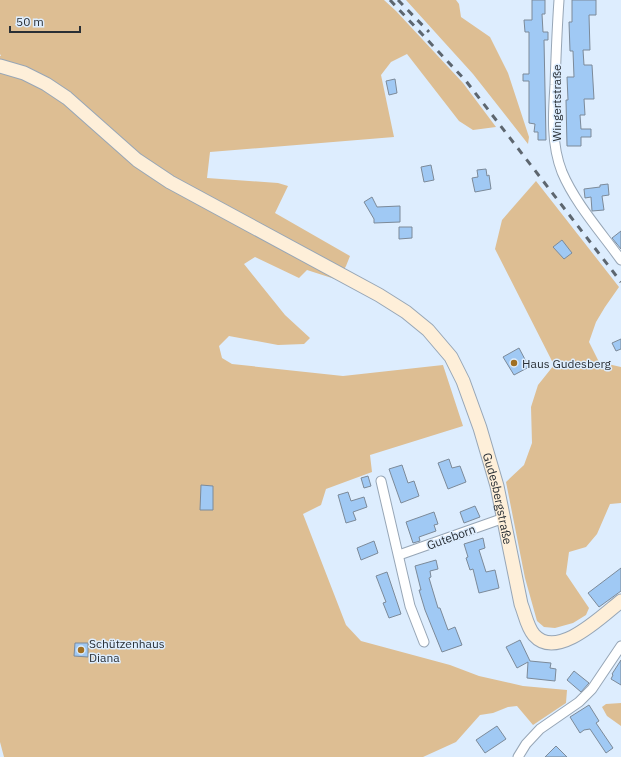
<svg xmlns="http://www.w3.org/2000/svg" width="621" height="757" font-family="'IBM Plex Sans',sans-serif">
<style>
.green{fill:#ddbe93}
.building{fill:#a0c9f4;stroke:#7c8a99}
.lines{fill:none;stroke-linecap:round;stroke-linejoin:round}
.minor-casing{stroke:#97a6b6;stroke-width:11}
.secondary-casing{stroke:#97a6b6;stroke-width:15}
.minor{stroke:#fff;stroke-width:9}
.secondary{stroke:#feefd9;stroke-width:13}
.rail{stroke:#5d666f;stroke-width:3;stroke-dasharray:7 7;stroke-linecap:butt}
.poi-dot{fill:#a07024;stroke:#ddedfe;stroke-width:1.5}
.labels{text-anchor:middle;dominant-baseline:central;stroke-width:3;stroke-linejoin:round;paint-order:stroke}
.street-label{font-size:12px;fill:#292f35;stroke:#ddedfe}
.poi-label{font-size:12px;fill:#292f35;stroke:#ddedfe;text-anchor:start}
</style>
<rect width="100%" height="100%" fill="#ddedfe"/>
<g class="green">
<polygon points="0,0 384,0 396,11 463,83 496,127 473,130 459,121 407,54 391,62 381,75 394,137 210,152 207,178 278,183 288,186 275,213 350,256 346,266 338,280 307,270 299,278 255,257 244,264 285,315 310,338 304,344 278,345 229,336 219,346 222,358 232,364 343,376 443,365 463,426 370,455 372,472 326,489 321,505 303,514 346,625 361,641 450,665 479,676 523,686 567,690 566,703 533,725 517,706 508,707 493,713 480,715 456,742 423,757 4,757 0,742 0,56 1,56 0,54"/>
<polygon points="406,0 456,0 459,4 461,17 490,37 508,73 529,137 528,144 473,74"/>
<polygon points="536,181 619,287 605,307 596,322 589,342 599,362 621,367 621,503 610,504 597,534 586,547 569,552 566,574 589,608 586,615 573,623 555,628 544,627 537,621 525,578 506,482 524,465 532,443 531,407 538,385 554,365 495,249 502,220"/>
<polygon points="621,703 621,726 607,716 602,707 606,704"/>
</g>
<g class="building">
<polygon points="532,0 545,0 545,14 542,14 543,32 548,32 548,40 544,40 546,140 538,140 538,132 534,132 535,124 529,123 529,81 523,81 523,74 529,74 529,32 525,32 524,20 532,20"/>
<polygon points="572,0 596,0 596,15 589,15 590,50 583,50 584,65 592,65 594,99 584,99 585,115 580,115 581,129 591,129 591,137 581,137 581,146 567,146 566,100 568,100 567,77 574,77 573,51 570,51 569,22 572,22"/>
<polygon points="395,79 397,93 389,95 386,81"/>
<polygon points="431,165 434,180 424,182 421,167"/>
<polygon points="486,169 487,176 489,175 491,189 475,192 472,178 478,177 477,170"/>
<polygon points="608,184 609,195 602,196 604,210 592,211 591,197 585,198 584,189 600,187 600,185"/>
<polygon points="372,197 377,207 400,206 400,222 374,223 374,219 364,202"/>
<polygon points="399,227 412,227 412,238 399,239"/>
<polygon points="621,231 621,249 612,238"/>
<polygon points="562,240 572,253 564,259 553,247"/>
<polygon points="621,339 621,349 616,351 612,343"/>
<polygon points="519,348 529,367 514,375 503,357"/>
<polygon points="449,459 452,468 460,466 466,482 448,489 438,463"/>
<polygon points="402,465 408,483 414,481 419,496 401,503 389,469"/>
<polygon points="368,476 371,486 364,488 361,478"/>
<polygon points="201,485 213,486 213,510 200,510"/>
<polygon points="348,492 351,501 364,497 367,507 353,512 356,520 346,523 338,495"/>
<polygon points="475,506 480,517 464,523 460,512"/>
<polygon points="434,512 438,524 434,525 436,531 419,537 420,541 413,543 406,522"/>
<polygon points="483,538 485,548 479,550 486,572 495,570 499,588 479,593 473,569 470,570 466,558 468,557 464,544"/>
<polygon points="374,541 378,553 361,560 357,548"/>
<polygon points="436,560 438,569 430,571 431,577 429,578 438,608 440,608 448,630 455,627 462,645 442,652 425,610 419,590 421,590 415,566"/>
<polygon points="621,568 621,591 599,607 588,593"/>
<polygon points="387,572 401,614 389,618 383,603 386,602 376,576"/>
<polygon points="520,640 530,661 551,663 550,668 556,669 555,681 527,678 528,662 517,668 506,647"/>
<polygon points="75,643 88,643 88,657 74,656"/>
<polygon points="621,660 621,685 611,679 613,675 612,674"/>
<polygon points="574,671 589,683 581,692 567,680"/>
<polygon points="589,705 599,721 596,723 613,748 606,753 590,729 584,730 580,733 570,717"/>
<polygon points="497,726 506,739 485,753 476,740"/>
<polygon points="556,746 567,757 545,757"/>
</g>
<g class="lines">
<defs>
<g id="minor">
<path d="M559,0C557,28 556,56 555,85C553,114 551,144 562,172C575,203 601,232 621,260"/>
<polyline points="381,481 410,606 424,642"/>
<polyline points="399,555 504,518"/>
<polyline points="518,757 526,744 540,729 579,702 592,689 621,646"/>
</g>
<g id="secondary">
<path id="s1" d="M0,66L24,73L46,84L67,98L137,160L170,182L379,295L406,312L428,330L451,357L463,381L480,428L497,486L521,604C525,614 527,627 534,635C557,661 602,616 621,601"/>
</g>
</defs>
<use href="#minor" class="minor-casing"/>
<use href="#secondary" class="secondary-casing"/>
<use href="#minor" class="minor"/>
<use href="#secondary" class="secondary"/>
<g class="rail">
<polyline points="390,0 466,81 621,282"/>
<polyline points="398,0 429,32"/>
</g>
</g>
<g class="poi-dot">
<circle cx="514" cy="363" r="4"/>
<circle cx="81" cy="650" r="4"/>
</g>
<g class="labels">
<g class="street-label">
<text transform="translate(556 103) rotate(-90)">Wingertstraße</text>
<text stroke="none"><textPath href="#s1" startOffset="691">Gudesbergstraße</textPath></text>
<text transform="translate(451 537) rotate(-20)">Guteborn</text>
</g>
<g class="poi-label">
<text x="522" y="363">Haus Gudesberg</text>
<text x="89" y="643">Schützenhaus<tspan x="89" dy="14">Diana</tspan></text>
</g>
</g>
<path d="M10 26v6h70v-6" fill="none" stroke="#292f35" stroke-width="2"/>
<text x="16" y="26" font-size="12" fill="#292f35" stroke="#ddedfe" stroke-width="3" paint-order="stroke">50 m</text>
</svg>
